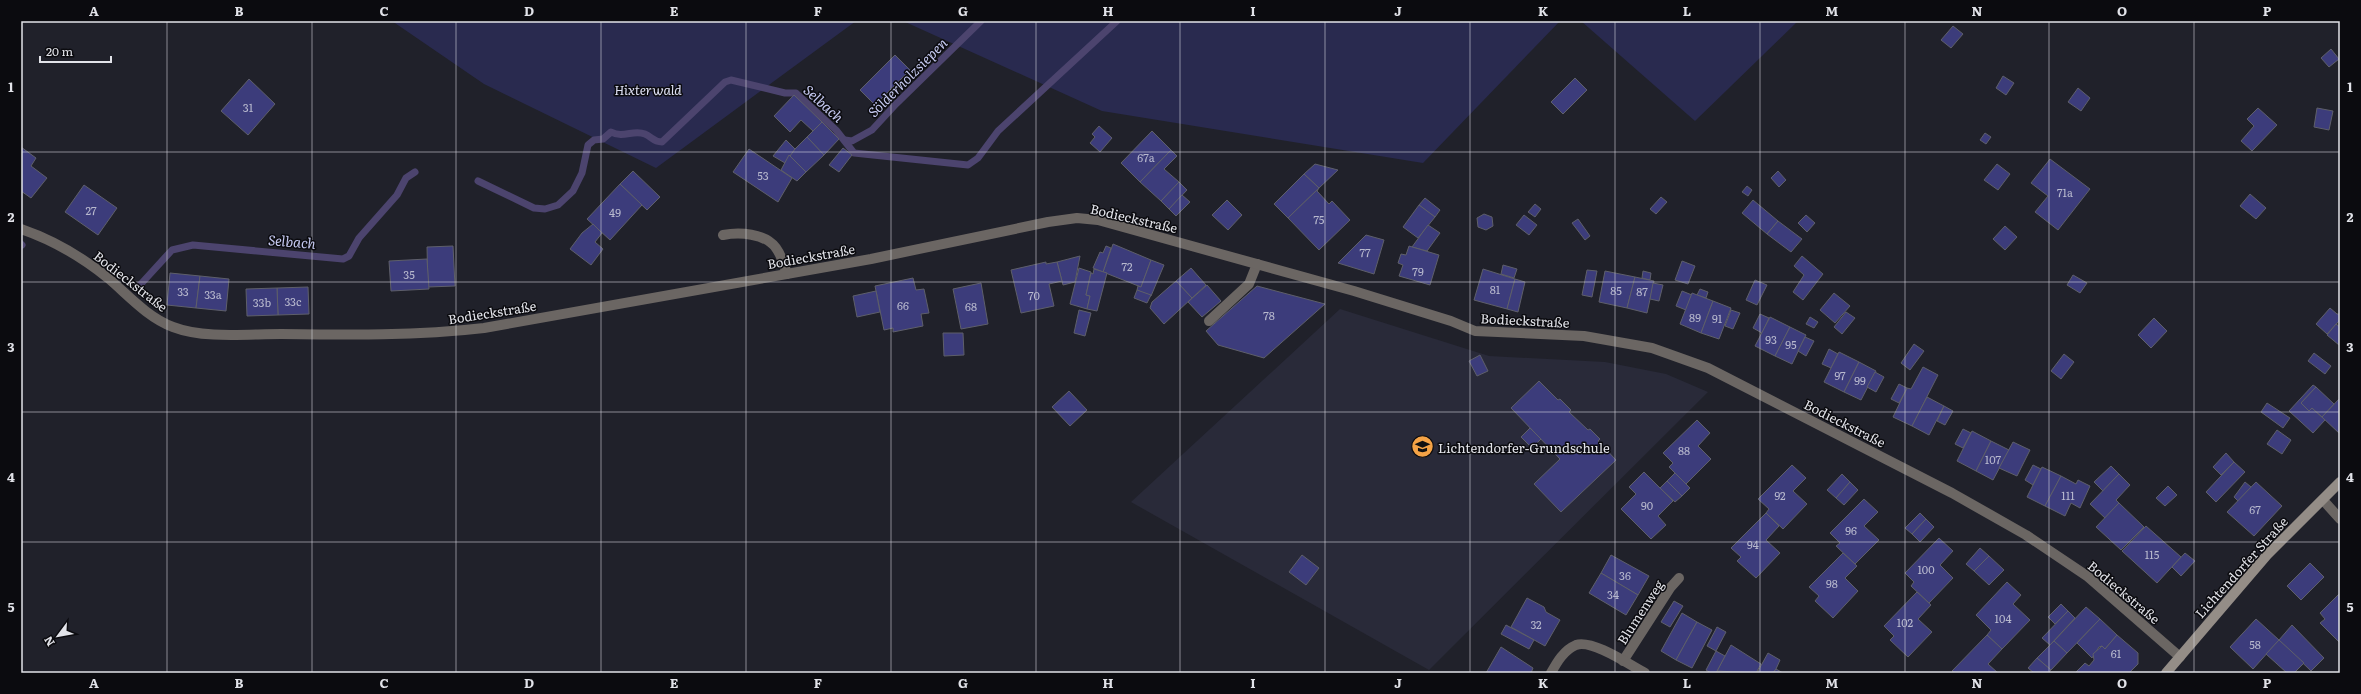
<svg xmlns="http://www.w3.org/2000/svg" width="2361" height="694" font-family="Literata,serif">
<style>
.built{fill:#292a39}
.green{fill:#292a4f}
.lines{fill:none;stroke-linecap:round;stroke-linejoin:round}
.stream{stroke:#4c446e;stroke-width:7}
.building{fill:#3c3c7b;stroke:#5e5f6a}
.service{stroke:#6b6663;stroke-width:10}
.minor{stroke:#6b6663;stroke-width:10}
.tertiary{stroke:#6b6663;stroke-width:10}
.secondary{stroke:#948d87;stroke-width:10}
.grid{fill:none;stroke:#e2e3e9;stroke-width:1;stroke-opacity:0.55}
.labels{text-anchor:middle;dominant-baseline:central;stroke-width:3;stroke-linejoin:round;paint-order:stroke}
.number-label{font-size:11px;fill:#b8b9ce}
.park-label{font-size:13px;font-style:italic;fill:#e0e2f6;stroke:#0b0b0f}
.street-label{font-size:13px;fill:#e2e3e9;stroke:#0b0b0f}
.poi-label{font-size:13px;fill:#e2e3e9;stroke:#0b0b0f;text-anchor:start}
.water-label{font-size:14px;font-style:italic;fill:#c4c8ef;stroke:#0b0b0f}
.neatline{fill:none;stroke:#e2e3e9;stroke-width:1.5}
.grid-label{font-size:13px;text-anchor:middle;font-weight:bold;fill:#e2e3e9}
</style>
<rect width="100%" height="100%" fill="#20212a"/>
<polygon class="built" points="1340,309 1489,356 1605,362 1666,374 1708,392 1429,670 1131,502"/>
<g class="green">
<polygon points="392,21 856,21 656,168 484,84"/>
<polygon points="903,21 1560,21 1423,163 1102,111"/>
<polygon points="1581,21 1798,21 1695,121"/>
</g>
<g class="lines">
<g class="stream">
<polyline points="845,140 852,141 872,130 896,104 981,21"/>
<path d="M478,181L534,208L545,209L558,205L573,191L582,173L588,145L594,140L603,139L611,132C624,139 633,129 645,134C652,137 653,142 662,142L725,82L731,80L785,93H796L836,130L854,153L968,165L978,158L998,131L1117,21"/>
<polyline points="21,244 22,245"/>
<polyline points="140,285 172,250 193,245 343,259 349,256 359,238 397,195 406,178 415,172"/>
</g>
</g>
<g class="building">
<polygon points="1953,26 1963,34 1951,48 1941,40"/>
<polygon points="2331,49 2339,59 2329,67 2321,58"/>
<polygon points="895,55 910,70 875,105 860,90"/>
<polygon points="2003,76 2014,83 2006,95 1996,88"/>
<polygon points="1575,78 1587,90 1563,114 1551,102"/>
<polygon points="249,79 275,104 248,135 221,111"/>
<polygon points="2078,88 2090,98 2081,111 2068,102"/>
<polygon points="794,95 822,122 813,131 801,120 790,132 774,116"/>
<polygon points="2258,108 2277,125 2252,151 2241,141 2254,126 2247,119"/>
<polygon points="2317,108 2333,111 2329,130 2314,127"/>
<polygon points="822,122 839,139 824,155 807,137"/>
<polygon points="1099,126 1112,138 1100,152 1090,143 1095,137 1092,134"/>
<polygon points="1152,131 1171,150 1140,182 1121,163"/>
<polygon points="1985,133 1991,137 1986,144 1980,140"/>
<polygon points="807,137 824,155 806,172 789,155"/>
<polygon points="786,140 795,149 785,163 773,156"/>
<polygon points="21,147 36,158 31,166 47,178 31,198 21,191"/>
<polygon points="843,148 852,155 839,172 829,165"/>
<polygon points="749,149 792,178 778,202 733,172"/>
<polygon points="1171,150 1177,156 1164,169 1179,182 1161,201 1140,182"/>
<polygon points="789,155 806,172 797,181 781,170"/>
<polygon points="2050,159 2090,189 2058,230 2035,212 2048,196 2031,183"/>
<polygon points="1315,164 1338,170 1319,188 1304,174"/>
<polygon points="1997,164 2010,174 1998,190 1984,180"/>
<polygon points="633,171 660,197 647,210 620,184"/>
<polygon points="1778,171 1786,180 1779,187 1771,178"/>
<polygon points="1304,174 1319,188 1288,218 1274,204"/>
<polygon points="1179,182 1187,190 1169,209 1161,201"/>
<polygon points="620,184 642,205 610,240 587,219"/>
<polygon points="84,185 117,208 98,235 65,212"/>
<polygon points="1747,186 1752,190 1748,196 1742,192"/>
<polygon points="1319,188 1317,191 1329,204 1332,201 1350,220 1319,250 1288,218"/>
<polygon points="2250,194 2266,208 2256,219 2240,206"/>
<polygon points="1182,195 1190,202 1176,216 1169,209"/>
<polygon points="1661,197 1667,202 1656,214 1650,209"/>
<polygon points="1425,198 1440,210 1435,217 1419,205"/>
<polygon points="1227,200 1242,215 1228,230 1212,215"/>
<polygon points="1753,200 1778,221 1767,234 1742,213"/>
<polygon points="1535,204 1541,209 1535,217 1528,212"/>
<polygon points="1419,205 1435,217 1418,238 1403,227"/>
<polygon points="1484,214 1492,217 1493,226 1486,230 1478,227 1477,218"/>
<polygon points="1524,215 1537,225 1529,235 1516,225"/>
<polygon points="1806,215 1815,223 1807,232 1798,223"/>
<polygon points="1578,219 1590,236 1585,240 1572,223"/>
<polygon points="1778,221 1802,239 1791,252 1767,234"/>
<polygon points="593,224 602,233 595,242 603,249 591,265 570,249 582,233"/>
<polygon points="1428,225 1440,233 1427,251 1412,247"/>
<polygon points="2005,226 2017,237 2005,250 1993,239"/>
<polygon points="1366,235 1384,240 1374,274 1338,263"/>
<polygon points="1113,244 1151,260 1141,287 1103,272"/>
<polygon points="453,246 455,286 428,287 427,247"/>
<polygon points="1106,246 1111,248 1103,272 1093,268 1100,252 1103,253"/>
<polygon points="1409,246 1439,255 1430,285 1399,276 1403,265 1398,263 1401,254 1406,255"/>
<polygon points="1080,256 1075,282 1063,285 1057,262"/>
<polygon points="1802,256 1823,274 1803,300 1793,292 1804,275 1794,266"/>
<polygon points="427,259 429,289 391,291 389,261"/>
<polygon points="1151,260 1164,265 1151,296 1137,290 1138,286 1141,287"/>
<polygon points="1682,261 1695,266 1688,284 1675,280"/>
<polygon points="1046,262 1046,264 1057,262 1062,281 1049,284 1054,306 1021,313 1011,270"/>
<polygon points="1503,265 1517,269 1514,278 1501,274"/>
<polygon points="1079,268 1091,272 1086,295 1090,296 1087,309 1070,304"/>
<polygon points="1191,268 1206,285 1192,298 1176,281"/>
<polygon points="1094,269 1107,273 1097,311 1087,309 1090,296 1086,295 1091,273 1093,274"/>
<polygon points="1483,269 1515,279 1507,309 1474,300"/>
<polygon points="1587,270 1597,271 1592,297 1582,295"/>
<polygon points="1605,271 1635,277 1627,308 1599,302"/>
<polygon points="1643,271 1651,273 1650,280 1642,278"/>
<polygon points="170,273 200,276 196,308 167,305"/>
<polygon points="2073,275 2087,283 2080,293 2067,285"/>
<polygon points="200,276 229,279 226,311 196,308"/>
<polygon points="1635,277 1654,281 1647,313 1627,308"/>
<polygon points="913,278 916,290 924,289 929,313 921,314 923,326 893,332 893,328 884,330 875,286"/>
<polygon points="1515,279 1525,282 1518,312 1507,309"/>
<polygon points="1755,280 1767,285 1757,305 1746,300"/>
<polygon points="1176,281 1192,298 1164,324 1150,308 1152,302"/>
<polygon points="981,283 988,324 961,329 953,289"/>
<polygon points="1653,283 1663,285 1659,301 1650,299"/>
<polygon points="1207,285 1221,301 1202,317 1188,302"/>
<polygon points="1257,286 1325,304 1264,358 1218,345 1206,331"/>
<polygon points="308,287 309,314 278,315 277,288"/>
<polygon points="277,288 278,315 247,316 246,289"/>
<polygon points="1700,289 1708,292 1706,298 1697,295"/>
<polygon points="1137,290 1151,295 1147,303 1134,298"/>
<polygon points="876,291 880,312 857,317 853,296"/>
<polygon points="1682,291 1692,295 1686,310 1676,306"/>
<polygon points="1692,293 1713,301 1701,333 1680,324"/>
<polygon points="1834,293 1850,306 1835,323 1820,310"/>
<polygon points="1713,301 1731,308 1719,339 1701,333"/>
<polygon points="2330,308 2337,314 2340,314 2340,320 2327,334 2316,324"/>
<polygon points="1079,310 1091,313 1085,336 1074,333"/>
<polygon points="1731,310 1740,313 1733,329 1725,326"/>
<polygon points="1846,312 1855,318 1842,334 1834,327"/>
<polygon points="1760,314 1769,318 1762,333 1753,328"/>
<polygon points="1770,317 1790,327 1775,356 1755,346"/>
<polygon points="1810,317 1818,322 1814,328 1806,324"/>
<polygon points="2154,318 2167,331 2151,348 2138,335"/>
<polygon points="2336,324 2340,327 2339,345 2327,335"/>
<polygon points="1790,327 1806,335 1792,364 1775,356"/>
<polygon points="943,333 963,333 964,355 944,356"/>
<polygon points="1805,337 1814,341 1806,356 1798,351"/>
<polygon points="1914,344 1924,351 1910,370 1901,363"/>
<polygon points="1829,349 1838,354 1831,368 1822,364"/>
<polygon points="1839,352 1859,362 1844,392 1824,382"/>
<polygon points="2314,353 2331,366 2325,374 2308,361"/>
<polygon points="2064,354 2074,362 2061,379 2051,371"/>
<polygon points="1480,355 1488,371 1477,376 1469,361"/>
<polygon points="1859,362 1876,371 1861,400 1844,392"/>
<polygon points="1923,367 1938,375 1912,426 1893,417 1907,388 1911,389"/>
<polygon points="1875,372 1884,377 1876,392 1867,387"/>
<polygon points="1539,381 1558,400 1560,399 1571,410 1569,412 1588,430 1590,429 1600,439 1598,441 1616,460 1561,512 1534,484 1560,459 1511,408"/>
<polygon points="1899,384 1907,388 1899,403 1891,399"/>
<polygon points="2313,385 2316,387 2301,403 2309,411 2312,408 2325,420 2313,433 2289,411"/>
<polygon points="2316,387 2334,404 2322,417 2312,408 2309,411 2301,403"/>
<polygon points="1069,391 1087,410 1070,426 1052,407"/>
<polygon points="1927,397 1944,406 1929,435 1912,426"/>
<polygon points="2340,398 2340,434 2322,417"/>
<polygon points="2267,403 2290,418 2283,428 2261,412"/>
<polygon points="1944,406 1953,411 1945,425 1937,421"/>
<polygon points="1697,420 1710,433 1698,446 1711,459 1686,484 1669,467 1673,463 1663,453"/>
<polygon points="1530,428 1541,439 1532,448 1521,437"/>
<polygon points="1963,429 1971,433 1963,448 1955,444"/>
<polygon points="2277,430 2291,440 2282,454 2267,444"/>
<polygon points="1972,431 1991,441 1976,471 1957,461"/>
<polygon points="1991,441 2009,450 1993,480 1976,471"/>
<polygon points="2013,442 2030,450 2017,476 1999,468"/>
<polygon points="2226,453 2234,462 2221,475 2213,467"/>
<polygon points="2234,462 2245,472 2216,502 2206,492"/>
<polygon points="1792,465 1806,478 1793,491 1807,504 1783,529 1766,513 1769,509 1758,499"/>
<polygon points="2033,465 2041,469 2033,485 2025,480"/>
<polygon points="2111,466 2119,474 2103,491 2094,482"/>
<polygon points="2042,467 2061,476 2045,506 2027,497"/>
<polygon points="1644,472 1673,501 1658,516 1666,525 1651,539 1621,509 1636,494 1629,487"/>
<polygon points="1675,473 1690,488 1682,496 1667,481"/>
<polygon points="1842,474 1850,482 1836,498 1827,490"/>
<polygon points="2119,474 2130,485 2116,500 2119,503 2105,518 2090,504"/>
<polygon points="2061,476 2076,484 2078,480 2090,486 2080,508 2071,503 2065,516 2045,506"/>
<polygon points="1667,481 1682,496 1675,502 1660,488"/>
<polygon points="1850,482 1858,490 1844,505 1836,498"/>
<polygon points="2245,482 2251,487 2238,501 2234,497"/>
<polygon points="2256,482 2282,506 2254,536 2227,512"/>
<polygon points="2168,486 2177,495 2165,506 2156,498"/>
<polygon points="1864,499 1878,512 1864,526 1879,540 1855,564 1836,546 1840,543 1830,533"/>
<polygon points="2119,503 2144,527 2121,550 2096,527"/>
<polygon points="1766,513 1779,526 1766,540 1780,553 1756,578 1737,561 1741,557 1731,548"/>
<polygon points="1920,513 1926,519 1912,534 1905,528"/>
<polygon points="1926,519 1934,527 1920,542 1912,534"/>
<polygon points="2146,526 2181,557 2157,583 2122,551"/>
<polygon points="1939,538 1953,551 1940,565 1953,578 1929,603 1911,586 1914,582 1905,573"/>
<polygon points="1980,548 1989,556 1974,571 1966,564"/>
<polygon points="1843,553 1857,566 1845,578 1858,591 1833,618 1815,601 1819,596 1809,587"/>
<polygon points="2185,553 2195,561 2181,576 2172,567"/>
<polygon points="1302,555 1319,568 1306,585 1289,572"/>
<polygon points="1611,555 1649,576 1638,595 1601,573"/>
<polygon points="1989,556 2004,570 1989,585 1974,571"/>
<polygon points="2310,563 2324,577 2301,600 2287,586"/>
<polygon points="1601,573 1638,595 1626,615 1589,593"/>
<polygon points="2007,582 2021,595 2013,604 2030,620 2002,649 1987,635 1991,630 1976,615"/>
<polygon points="1917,592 1931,605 1918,619 1932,632 1908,657 1890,640 1894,636 1884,626"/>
<polygon points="2340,593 2340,643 2320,623 2325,619 2320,613"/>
<polygon points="1527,598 1544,607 1546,612 1560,620 1545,646 1511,627"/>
<polygon points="1674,601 1683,606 1670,627 1661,622"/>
<polygon points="2061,604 2068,611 2055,624 2048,617"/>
<polygon points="2086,607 2100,619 2067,653 2054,641"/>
<polygon points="2068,611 2075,618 2050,645 2042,638"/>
<polygon points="1682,613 1697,622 1676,660 1661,651"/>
<polygon points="2100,619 2117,635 2105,649 2102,646 2099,647 2092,658 2077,643"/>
<polygon points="2256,619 2279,640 2253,669 2230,647"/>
<polygon points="1697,622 1712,630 1692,668 1676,660"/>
<polygon points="1506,625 1534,640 1529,649 1501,634"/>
<polygon points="2292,625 2324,658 2311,671 2279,640"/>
<polygon points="1717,627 1726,632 1716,651 1707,646"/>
<polygon points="1987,635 2002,649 1988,664 1998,673 1955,673 1952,671"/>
<polygon points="2117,635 2138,653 2138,664 2129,673 2075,673 2085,663 2089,666 2094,660 2093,654 2102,646 2105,649"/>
<polygon points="2279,640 2304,663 2294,673 2287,673 2266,654"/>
<polygon points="2054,641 2067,653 2051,670 2037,658"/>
<polygon points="1731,645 1761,664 1756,673 1717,671"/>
<polygon points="1501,647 1533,668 1531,673 1486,673"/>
<polygon points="1716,651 1725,656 1716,673 1711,673 1706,670"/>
<polygon points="1768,653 1780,660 1776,669 1773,673 1757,673"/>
<polygon points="2037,658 2051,670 2048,673 2034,673 2028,668"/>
<polygon points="1776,669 1783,673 1773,673"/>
</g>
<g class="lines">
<g class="service">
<path d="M723,235C739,232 765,233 776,248C782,256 784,265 787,274"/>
<polyline points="1209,321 1249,284 1257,264"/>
</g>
<g class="minor">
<path d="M21,229C53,240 82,257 108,278C128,295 147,317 173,327C204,339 248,334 281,334C349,335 416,336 484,328L871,259L1048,222L1077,218L1098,220L1354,291L1451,321L1475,331L1584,336L1652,348L1708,368L1952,493L2026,535L2087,576L2180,657"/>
<polyline points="1623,661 1670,588 1679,578"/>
<path d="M1551,673C1557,662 1564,650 1576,645C1592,639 1630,665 1645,673"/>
</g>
<polyline class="tertiary" points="2323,500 2340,519"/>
<polyline class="secondary" points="2166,673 2267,555 2340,482"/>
</g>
<path class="grid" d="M167,21V673M312,21V673M456,21V673M601,21V673M746,21V673M891,21V673M1036,21V673M1180,21V673M1325,21V673M1470,21V673M1615,21V673M1760,21V673M1905,21V673M2049,21V673M2194,21V673M21,152H2340M21,282H2340M21,412H2340M21,542H2340"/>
<defs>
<symbol id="school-disc" viewBox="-11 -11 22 22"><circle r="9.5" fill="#f5a346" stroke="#0b0b0f"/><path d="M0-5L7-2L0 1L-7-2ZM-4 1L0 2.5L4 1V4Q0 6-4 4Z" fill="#111"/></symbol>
</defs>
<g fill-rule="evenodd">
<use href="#school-disc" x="1410" y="434" width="25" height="25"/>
</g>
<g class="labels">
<g class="number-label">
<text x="248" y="107">31</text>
<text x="1146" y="157">67a</text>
<text x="763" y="175">53</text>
<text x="2065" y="192">71a</text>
<text x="91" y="210">27</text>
<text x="615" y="212">49</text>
<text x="1319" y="219">75</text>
<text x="1365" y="252">77</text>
<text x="1127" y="266">72</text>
<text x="1418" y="271">79</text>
<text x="409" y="274">35</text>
<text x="1495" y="289">81</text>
<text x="1616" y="290">85</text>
<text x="183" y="291">33</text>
<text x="1642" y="291">87</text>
<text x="213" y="294">33a</text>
<text x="1034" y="295">70</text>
<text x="293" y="301">33c</text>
<text x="262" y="302">33b</text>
<text x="903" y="305">66</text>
<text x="971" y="306">68</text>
<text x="1269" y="315">78</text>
<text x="1695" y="317">89</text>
<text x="1717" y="318">91</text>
<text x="1771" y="339">93</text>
<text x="1791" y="344">95</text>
<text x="1840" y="375">97</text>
<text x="1860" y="380">99</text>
<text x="1684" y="450">88</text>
<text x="1993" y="459">107</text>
<text x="1780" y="495">92</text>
<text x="2068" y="495">111</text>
<text x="1647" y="505">90</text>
<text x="2255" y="509">67</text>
<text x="1851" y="530">96</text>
<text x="1753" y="544">94</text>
<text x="2152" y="554">115</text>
<text x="1926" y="569">100</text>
<text x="1625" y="575">36</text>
<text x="1832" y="583">98</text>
<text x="1613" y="594">34</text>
<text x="2003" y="618">104</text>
<text x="1905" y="622">102</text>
<text x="1536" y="624">32</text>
<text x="2255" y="644">58</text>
<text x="2116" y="653">61</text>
</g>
<g class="park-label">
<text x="648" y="89">Hixterwald</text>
</g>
<g class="street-label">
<text transform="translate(1134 218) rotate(13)">Bodieckstraße</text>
<text transform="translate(811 256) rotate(-10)">Bodieckstraße</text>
<text transform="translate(131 281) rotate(38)">Bodieckstraße</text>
<text transform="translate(492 312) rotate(-9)">Bodieckstraße</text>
<text transform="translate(1525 320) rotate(3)">Bodieckstraße</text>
<text transform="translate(1845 423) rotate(27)">Bodieckstraße</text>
<text transform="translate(2241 567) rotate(-48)">Lichtendorfer Straße</text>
<text transform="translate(2124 592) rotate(40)">Bodieckstraße</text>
<text transform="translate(1640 612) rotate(-57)">Blumenweg</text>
</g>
<g class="poi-label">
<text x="1438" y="447">Lichtendorfer-Grundschule</text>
</g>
<g class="water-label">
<text transform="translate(907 77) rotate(-45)">Sölderholzsiepen</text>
<text transform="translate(824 103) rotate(42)">Selbach</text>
<text transform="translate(292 241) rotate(5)">Selbach</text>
</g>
</g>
<rect width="2361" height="694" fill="none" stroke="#0b0b0f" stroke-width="44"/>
<g transform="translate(58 636) rotate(238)" stroke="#0b0b0f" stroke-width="3" paint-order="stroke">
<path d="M0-3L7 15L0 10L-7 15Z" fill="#e2e3e9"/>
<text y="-6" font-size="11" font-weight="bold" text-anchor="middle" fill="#e2e3e9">N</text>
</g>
<path d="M40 56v6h71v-6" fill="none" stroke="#e2e3e9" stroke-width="2"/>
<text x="46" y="56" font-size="12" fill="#e2e3e9" stroke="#0b0b0f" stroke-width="3" paint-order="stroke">20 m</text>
<rect x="22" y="22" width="2317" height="650" class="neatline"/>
<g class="grid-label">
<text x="94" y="16">A</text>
<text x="239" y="16">B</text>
<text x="384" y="16">C</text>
<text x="529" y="16">D</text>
<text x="674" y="16">E</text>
<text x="818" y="16">F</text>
<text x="963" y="16">G</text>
<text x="1108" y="16">H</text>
<text x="1253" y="16">I</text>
<text x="1398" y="16">J</text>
<text x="1543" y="16">K</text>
<text x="1687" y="16">L</text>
<text x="1832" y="16">M</text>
<text x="1977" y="16">N</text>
<text x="2122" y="16">O</text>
<text x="2267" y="16">P</text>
<text x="11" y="92">1</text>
<text x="2350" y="92">1</text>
<text x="11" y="222">2</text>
<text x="2350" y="222">2</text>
<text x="11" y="352">3</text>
<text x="2350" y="352">3</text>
<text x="11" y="482">4</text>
<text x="2350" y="482">4</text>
<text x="11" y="612">5</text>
<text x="2350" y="612">5</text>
<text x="94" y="688">A</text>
<text x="239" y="688">B</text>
<text x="384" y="688">C</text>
<text x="529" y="688">D</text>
<text x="674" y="688">E</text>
<text x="818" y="688">F</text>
<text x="963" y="688">G</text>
<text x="1108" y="688">H</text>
<text x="1253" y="688">I</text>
<text x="1398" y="688">J</text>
<text x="1543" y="688">K</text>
<text x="1687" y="688">L</text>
<text x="1832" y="688">M</text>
<text x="1977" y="688">N</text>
<text x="2122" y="688">O</text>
<text x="2267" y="688">P</text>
</g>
</svg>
